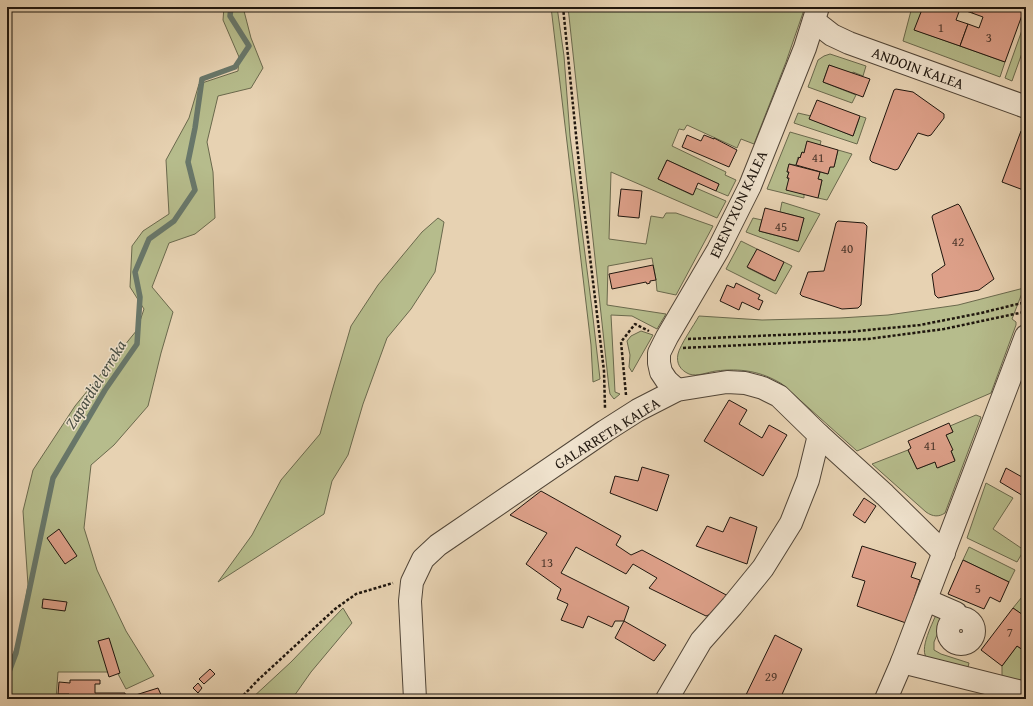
<svg xmlns="http://www.w3.org/2000/svg" width="1033" height="706" font-family="'Gentium Book Plus',serif">
<style>
.green{fill:#b6bc8c;stroke:#6a694d}
.lines{fill:none;stroke-linecap:round;stroke-linejoin:round}
.stream{stroke:#68776a;stroke-width:5.5}
.building{fill:#dda089;stroke:#1f160e}
.minor-casing{stroke:#514537;stroke-width:24}
.path{stroke:#1f160e;stroke-width:2.5;stroke-dasharray:3 2;stroke-linecap:butt}
.minor{stroke:#efe2cd;stroke-width:22}
.labels{text-anchor:middle;dominant-baseline:central;stroke-width:3;stroke-linejoin:round;paint-order:stroke}
.number-label{font-size:13px;fill:#4e382d}
.street-label{font-size:15px;fill:#1f160e;stroke:#efe2cd}
.water-label{font-size:16px;font-style:italic;fill:#494f44;stroke:#efe2cd}
</style>
<rect width="100%" height="100%" fill="#e7d2b2"/>
<filter id="stains"><feTurbulence type="fractalNoise" baseFrequency=".005" numOctaves="4"/><feColorMatrix values="0 0 0 0 .2 0 0 0 0 .09 0 0 0 0 .02 0 0 0 .5 -.17"/></filter>
<radialGradient id="worn" r=".72"><stop offset=".6" stop-color="#630" stop-opacity="0"/><stop offset="1" stop-color="#630" stop-opacity=".3"/></radialGradient>
<g class="green">
<polygon points="224,7 247,7 244,11 251,38 263,68 251,88 218,96 207,142 213,172 215,218 195,234 169,243 152,287 173,312 161,353 148,406 114,445 91,465 84,528 97,570 126,631 154,676 126,689 117,672 58,672 56,699 7,699 7,669 19,639 28,585 23,511 33,470 75,406 137,330 144,309 130,287 132,246 143,231 169,214 166,160 189,118 199,84 238,71 239,57 223,20"/>
<polygon points="551,7 557,7 564,56 570,136 592,309 600,379 593,382 591,345"/>
<polygon points="568,7 805,7 786,62 754,144 741,139 737,148 687,125 684,130 679,129 672,146 726,172 725,175 736,180 728,196 716,191 719,184 667,160 658,179 692,195 696,188 726,201 717,218 611,172 609,239 646,244 651,216 663,218 666,213 676,213 713,226 676,295 657,291 656,280 652,258 608,266 607,305 666,314 657,329 632,316 611,315 615,392 620,394 614,399 610,394 609,388"/>
<polygon points="912,7 923,7 915,30 1005,62 1000,77 903,41"/>
<polygon points="1026,19 1026,42 1012,81 1005,78"/>
<polygon points="830,54 866,66 863,76 853,72 852,74 829,65 823,82 856,95 852,103 808,87 818,60 824,56"/>
<polygon points="798,113 811,116 810,119 853,136 860,116 866,118 857,144 794,123"/>
<polygon points="790,132 821,141 820,145 807,142 804,153 802,152 800,158 798,157 796,165 789,164 787,172 789,172 787,178 804,194 804,198 767,189"/>
<polygon points="838,150 852,154 827,200 818,198 822,180 818,179 820,172 828,174 830,167 834,167"/>
<polygon points="782,202 820,214 799,252 746,232 753,218 762,220 759,231 797,241 804,218 780,212"/>
<polygon points="438,218 444,222 435,272 411,309 387,338 363,404 348,455 332,481 324,514 218,582 252,535 281,480 320,434 332,391 351,326 378,285 422,232"/>
<polygon points="741,241 757,249 748,268 774,281 784,262 792,266 776,294 726,269"/>
<path d="M1024,288L1012,319L1016,322V325L991,393L857,451L782,384C761,371 740,368 716,371C708,372 697,377 689,374C680,370 676,363 678,354C680,345 694,325 699,316L762,320L840,318L888,315L958,305Z"/>
<polygon points="641,331 653,335 632,372 629,367 630,355 627,341 631,336"/>
<path d="M976,415L981,417L945,513C939,517 933,517 926,512L872,464L908,450L917,469L935,462L938,468L955,460L951,451L952,450L946,435L953,432L950,426Z"/>
<polygon points="986,483 1013,498 993,529 1024,550 1017,562 967,538"/>
<polygon points="969,547 1015,570 1009,582 963,560"/>
<polygon points="1026,592 1026,617 1013,608"/>
<polygon points="343,608 352,623 311,672 292,699 251,699 291,662"/>
<path d="M938,610L946,613L934,642V650L941,654L969,663L967,671C960,669 932,662 928,659C917,651 934,621 938,610Z"/>
<polygon points="1017,646 1026,652 1026,684 1002,678 1002,666"/>
</g>
<g class="lines">
<polyline class="stream" points="7,677 16,653 53,478 105,390 137,344 140,297 135,272 149,239 174,221 195,190 188,162 195,128 202,79 235,67 249,46 230,16 231,7"/>
</g>
<g class="building">
<polygon points="923,7 974,7 972,13 960,9 956,20 968,24 960,46 914,30"/>
<polygon points="974,7 1025,7 1005,62 960,46 968,24 979,28 983,17 972,13"/>
<polygon points="829,65 870,79 863,97 823,82"/>
<polygon points="896,89 913,92 944,114 944,118 931,135 928,136 918,133 898,169 895,170 872,162 870,160 870,157 894,90"/>
<polygon points="817,100 860,116 853,136 809,119"/>
<polygon points="1021,131 1026,133 1026,191 1002,182"/>
<polygon points="687,135 701,141 704,135 714,139 714,138 737,150 729,167 682,147"/>
<polygon points="807,141 838,150 834,167 830,167 828,174 796,165 799,157 800,158 802,152 804,153"/>
<polygon points="667,160 719,184 716,191 698,183 693,195 658,179"/>
<polygon points="789,164 820,172 818,179 822,180 818,198 786,190 789,178 787,178 789,172 787,172"/>
<polygon points="621,189 642,191 639,218 618,216"/>
<polygon points="958,204 960,206 994,279 979,290 938,298 935,295 932,274 945,265 932,217 933,215"/>
<polygon points="765,208 804,218 798,241 759,231"/>
<polygon points="838,221 864,223 867,226 861,305 858,308 842,309 802,296 800,294 808,272 824,271 836,223"/>
<polygon points="757,249 784,262 775,281 747,267"/>
<polygon points="653,265 656,280 650,281 650,283 647,284 646,282 612,289 609,274"/>
<polygon points="736,283 760,295 758,299 763,301 759,310 742,302 739,310 720,301 727,285 734,288"/>
<polygon points="729,400 747,410 739,424 762,438 769,425 787,435 763,476 704,441"/>
<polygon points="949,423 953,432 946,435 953,450 951,451 955,461 937,468 935,462 917,469 908,450 911,448 908,441"/>
<polygon points="642,467 669,475 657,511 610,493 615,476 638,481"/>
<polygon points="1006,468 1022,477 1026,471 1025,497 1000,482"/>
<polygon points="541,491 621,536 616,545 631,555 642,550 730,597 716,612 706,616 649,588 657,578 633,564 626,574 576,547 561,573 629,607 624,621 615,621 612,627 588,616 583,628 561,620 568,604 557,599 561,589 526,564 547,533 510,515"/>
<polygon points="864,498 876,506 865,523 853,515"/>
<polygon points="730,517 757,527 747,564 696,546 707,526 723,532"/>
<polygon points="59,529 77,556 65,564 47,538"/>
<polygon points="862,546 916,563 911,577 920,580 906,623 857,606 865,581 852,577"/>
<polygon points="963,560 1009,582 1000,602 990,597 984,609 948,594"/>
<polygon points="43,599 67,602 65,611 42,608"/>
<polygon points="1013,608 1026,617 1026,652 1017,646 1002,666 981,650"/>
<polygon points="624,621 666,645 654,661 615,638"/>
<polygon points="775,635 802,649 780,699 744,699"/>
<polygon points="109,638 120,673 109,677 98,641"/>
<polygon points="210,669 215,674 204,684 199,679"/>
<polygon points="70,680 100,680 100,684 95,684 95,693 125,693 126,698 158,688 163,699 92,699 93,698 68,696 69,694 58,694 59,682 70,683"/>
<polygon points="198,683 202,688 198,693 193,688"/>
</g>
<g class="lines">
<defs>
<g id="minor">
<polyline points="814,21 832,35 849,43 1026,107"/>
<polyline points="677,390 667,381 661,372 659,363 659,353 667,337 718,250 750,186 805,48 818,7"/>
<polyline points="926,600 956,613 958,618"/>
<circle cx="961" cy="631" r="13"/>
<polyline points="902,662 1026,693"/>
<polyline points="415,699 410,601 412,582 423,559 438,545 605,431 638,410 677,390 727,382 745,383 763,388 779,396 819,435 885,495 944,553"/>
<polyline points="667,699 701,641 732,606 763,568 791,523 808,480 819,435"/>
<polyline points="886,699 902,662 1026,336"/>
</g>
</defs>
<use href="#minor" class="minor-casing"/>
<g class="path">
<polyline points="563,7 581,184 604,371 605,408"/>
<polyline points="688,339 848,332 920,325 981,313 1026,302"/>
<polyline points="683,348 868,339 944,329 1024,312 1026,313"/>
<polyline points="626,395 621,342 635,324 649,331"/>
<polyline points="240,699 258,680 335,609 356,594 393,583"/>
</g>
<use href="#minor" class="minor"/>
</g>
<g class="labels">
<g class="number-label">
<text x="941" y="27">1</text>
<text x="989" y="37">3</text>
<text x="818" y="157">41</text>
<text x="781" y="226">45</text>
<text x="958" y="241">42</text>
<text x="847" y="248">40</text>
<text x="930" y="445">41</text>
<text x="547" y="562">13</text>
<text x="978" y="588">5</text>
<text x="1010" y="632">7</text>
<text x="771" y="676">29</text>
</g>
<g class="street-label">
<text transform="translate(918 68) rotate(20)">ANDOIN KALEA</text>
<text transform="translate(738 204) rotate(-65)">ERENTXUN KALEA</text>
<text transform="translate(607 433) rotate(-32)">GALARRETA KALEA</text>
</g>
<g class="water-label">
<text transform="translate(95 384) rotate(-58)">Zapardiel erreka</text>
</g>
</g>
<rect width="1033" height="706" fill="none" stroke="#e7d2b2" stroke-width="24"/>
<rect x="8" y="8" width="1017" height="690" fill="none" stroke="#1f160e" stroke-width="2"/>
<rect x="12" y="12" width="1009" height="682" fill="none" stroke="#1f160e"/>
<rect width="100%" height="100%" filter="url(#stains)"/>
<rect width="100%" height="100%" fill="url(#worn)"/>
</svg>
